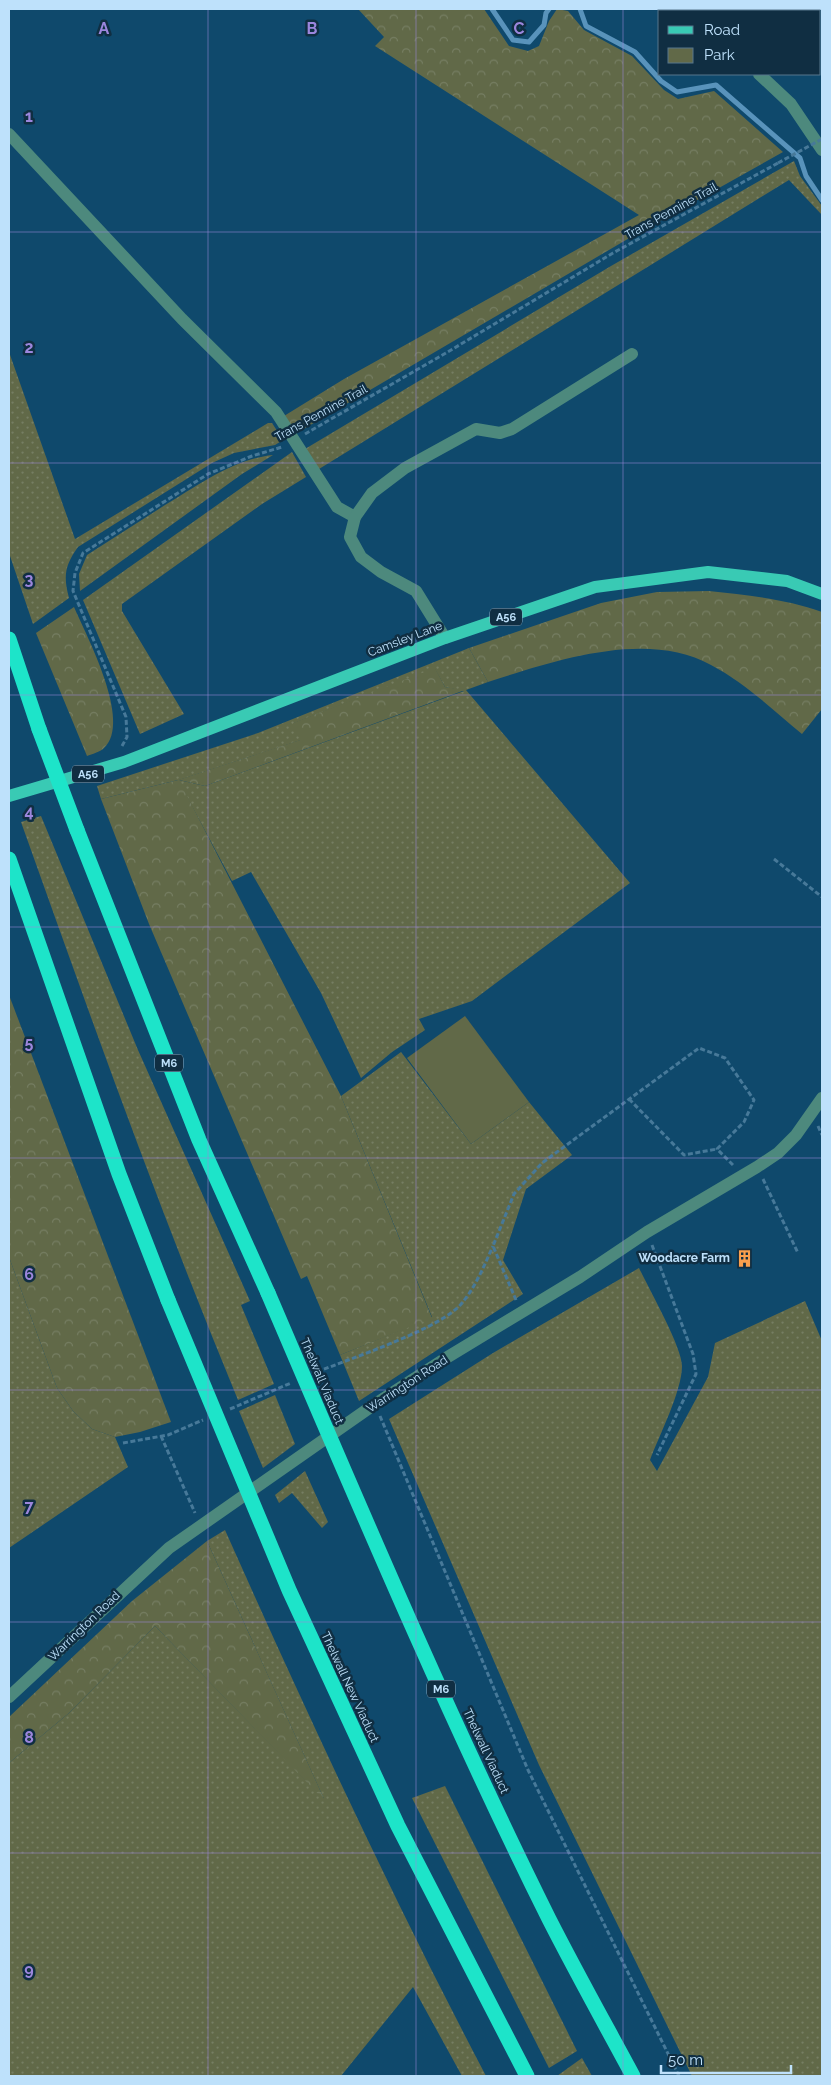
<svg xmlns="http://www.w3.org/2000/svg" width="831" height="2085" font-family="Raleway,sans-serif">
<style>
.grass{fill:url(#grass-dots);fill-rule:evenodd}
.forest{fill:url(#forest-crowns)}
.green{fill:#616948}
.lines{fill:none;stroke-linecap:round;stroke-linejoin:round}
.stream{stroke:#5993bb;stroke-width:5}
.path{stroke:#477999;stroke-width:3;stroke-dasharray:5 2.5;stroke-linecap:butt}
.minor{stroke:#4d897d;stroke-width:12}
.major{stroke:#39cab4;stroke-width:12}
.highway{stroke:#1de4c9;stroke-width:15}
.path-bridge{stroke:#477999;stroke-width:3;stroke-dasharray:5 2.5;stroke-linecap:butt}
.highway-bridge{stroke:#1de4c9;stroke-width:15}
.grid{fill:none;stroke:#9c86dd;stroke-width:1;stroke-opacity:0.55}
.labels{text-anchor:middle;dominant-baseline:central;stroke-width:5;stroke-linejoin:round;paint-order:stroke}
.shield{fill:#102e42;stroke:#8aabc4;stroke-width:1}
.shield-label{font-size:11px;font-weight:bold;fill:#bee1fb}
.street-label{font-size:12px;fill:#bee1fb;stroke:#102e42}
.poi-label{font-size:12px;font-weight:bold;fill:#bee1fb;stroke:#102e42;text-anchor:end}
.grid-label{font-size:16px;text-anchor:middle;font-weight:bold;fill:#9c86dd;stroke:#102e42;stroke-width:5;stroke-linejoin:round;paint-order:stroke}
</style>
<defs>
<pattern id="grass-dots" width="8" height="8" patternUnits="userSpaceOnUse" patternTransform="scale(1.25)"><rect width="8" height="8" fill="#616948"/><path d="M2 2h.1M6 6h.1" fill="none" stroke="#767e63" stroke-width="1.8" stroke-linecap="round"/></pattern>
<pattern id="forest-crowns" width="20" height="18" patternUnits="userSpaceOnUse" patternTransform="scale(1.25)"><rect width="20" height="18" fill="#616948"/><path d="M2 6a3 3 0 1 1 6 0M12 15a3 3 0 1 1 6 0" fill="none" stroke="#767e63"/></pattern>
</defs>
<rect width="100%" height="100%" fill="#0f496c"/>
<g class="grass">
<polygon points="794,161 800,176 822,206 822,215 789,180 319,469 305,449 611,266"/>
<path d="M9,352L75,539L268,423H272L283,440L275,445L234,453L212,463L78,547C65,565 63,576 69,598L33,624L9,553Z"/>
<polygon points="292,452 306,477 262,504 122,604 122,611 184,714 140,734 83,600"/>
<path d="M273,455L242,474L80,591L79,574L87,555C113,538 139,522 165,505C199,485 233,459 273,455Z"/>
<path d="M469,648L488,682L466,690L630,883L472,1001L419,1019L425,1030L392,1052L361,1078L321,993L251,872L232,881L178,780L101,799L97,786L258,733ZM435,669L445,687L464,691L205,786L179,780L301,740L294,723Z"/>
<path d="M41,816L138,1050L250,1301L241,1305L274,1384L238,1400C159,1209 90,1016 21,822Z"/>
<polygon points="401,1052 471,1144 529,1102 572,1155 526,1189 503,1260 523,1294 359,1401 340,1355 432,1317 341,1096"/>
<polygon points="9,1257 57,1388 73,1411 92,1429 115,1437 128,1467 9,1548"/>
<path d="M639,1268C649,1289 682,1347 682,1366C682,1391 659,1436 650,1460L657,1471L708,1377L715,1343L805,1301L822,1341V2076H692L539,1765L389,1419L493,1353Z"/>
<polygon points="275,1395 295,1444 263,1468 239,1411"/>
<polygon points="305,1471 328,1522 322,1528 292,1493 279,1503 275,1495"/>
<path d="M225,1530C307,1714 392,1897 486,2076H462L413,1987L341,2076H9V1763L69,1713L155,1626L324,1799L207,1541Z"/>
<polygon points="445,1786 577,2051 549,2068 412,1798"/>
<polygon points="582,2058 592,2076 557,2076"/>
</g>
<g class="forest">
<polygon points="358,9 484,9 509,46 528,51 539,46 549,21 557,9 568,11 584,30 632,56 664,90 678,99 714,91 783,152 626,240 295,434 284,416 344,379 639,215 375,46 384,37"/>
<path d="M709,591C747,595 786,599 822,612V709L802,734C773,710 745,683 711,665C647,629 553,661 488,682L469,648L601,603L657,592Z"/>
<path d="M74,607C86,635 133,722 104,748C100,752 92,754 87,756L36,633Z"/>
<polygon points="435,668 445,687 465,690 205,786 179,780 341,1096 432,1318 340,1355 307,1276 301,1279 149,924 101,799 178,780 300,740 293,723"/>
<polygon points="9,995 171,1422 140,1432 115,1437 92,1429 73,1411 57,1388 9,1257"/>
<polygon points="207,1541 325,1801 155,1626 69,1713 9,1763 9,1717 132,1601"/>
</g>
<polygon class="green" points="465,1016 529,1102 471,1144 407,1058"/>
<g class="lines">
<g class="stream">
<polyline points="492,9 513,40 529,42 544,25 546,13 549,9"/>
<polyline points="580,9 586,26 635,52 661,81 677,92 716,85 800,158 806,176 822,200"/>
</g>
<g class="path">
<polyline points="305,434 446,353 613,253 778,163"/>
<polyline points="122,746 127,737 126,717 73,591 75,573 83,553 208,474 252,456 282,447"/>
<polyline points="774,859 822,897"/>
<polyline points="629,1099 684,1155 717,1149"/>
<polyline points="818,1126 822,1135"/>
<polyline points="763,1179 798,1253"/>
<polyline points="652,1245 693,1354 696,1374 657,1455"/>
<polyline points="516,1300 493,1246 514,1194 542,1163 699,1048 725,1058 754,1100 744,1122 717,1149 734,1166"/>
<path d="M317,1372C351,1358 441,1329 462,1303C476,1286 484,1266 493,1246"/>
<polyline points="230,1409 291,1383"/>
<polyline points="380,1416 528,1770 679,2076"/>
<polyline points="161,1436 195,1513"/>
<polyline points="123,1443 168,1435 203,1420"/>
</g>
<g class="minor">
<polyline points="696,9 698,11"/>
<polyline points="759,74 791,104 822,150"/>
<polyline points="9,134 182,319 276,412 337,507 355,517"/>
<polyline points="445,638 416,591 381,572 361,557 350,537 355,517 372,493 405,468 476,429 500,433 512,429 632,354"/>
<polyline points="9,1697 169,1548 375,1404 446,1358 580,1277 647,1232 757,1167 778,1153 796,1135 822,1098"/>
</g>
<polyline class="major" points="9,796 124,762 445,638 595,587 708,572 787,581 822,594"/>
<g class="highway">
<polyline points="9,639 39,729"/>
<polyline points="77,830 199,1140 268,1293"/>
<polyline points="9,859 119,1174 168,1300"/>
</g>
<polyline class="path-bridge" points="778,163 822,139"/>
<g class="highway-bridge">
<polyline points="39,729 77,830"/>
<path d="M268,1293C358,1503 447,1714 549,1919C576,1972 605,2024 633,2076"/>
<polyline points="168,1300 289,1590 398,1826 527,2076"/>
</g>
</g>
<path class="grid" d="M208,9V2076M416,9V2076M623,9V2076M9,232H822M9,463H822M9,695H822M9,927H822M9,1158H822M9,1390H822M9,1622H822M9,1853H822"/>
<defs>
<symbol id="building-bare" viewBox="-9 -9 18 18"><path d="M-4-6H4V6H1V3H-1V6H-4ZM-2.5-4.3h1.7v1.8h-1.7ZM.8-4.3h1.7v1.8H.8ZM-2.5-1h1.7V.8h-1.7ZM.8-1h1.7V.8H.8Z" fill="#f99f4d" stroke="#102e42" stroke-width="2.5" paint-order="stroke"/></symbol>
</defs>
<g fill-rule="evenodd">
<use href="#building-bare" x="732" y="1246" width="25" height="25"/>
</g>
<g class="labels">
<g class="shield">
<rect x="490" y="608.5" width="32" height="17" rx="4"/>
<rect x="72" y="765.5" width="32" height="17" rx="4"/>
<rect x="155" y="1054.5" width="28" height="17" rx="4"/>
<rect x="427" y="1680.5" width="28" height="17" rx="4"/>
</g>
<g class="shield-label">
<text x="506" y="617">A56</text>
<text x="88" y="774">A56</text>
<text x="169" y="1063">M6</text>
<text x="441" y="1689">M6</text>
</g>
<g class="street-label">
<text transform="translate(671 211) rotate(-29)">Trans Pennine Trail</text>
<text transform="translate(321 413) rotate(-29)">Trans Pennine Trail</text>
<text transform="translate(405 639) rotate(-21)">Camsley Lane</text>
<text transform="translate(322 1381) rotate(67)">Thelwall Viaduct</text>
<text transform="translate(407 1384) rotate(-33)">Warrington Road</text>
<text transform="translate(84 1626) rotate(-44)">Warrington Road</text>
<text transform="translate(350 1687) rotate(65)">Thelwall New Viaduct</text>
<text transform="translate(486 1751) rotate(65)">Thelwall Viaduct</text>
</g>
<g class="poi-label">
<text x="730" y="1258">Woodacre Farm</text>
</g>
</g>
<g class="grid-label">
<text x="104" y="34">A</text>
<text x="312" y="34">B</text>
<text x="519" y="34">C</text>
<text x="29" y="122">1</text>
<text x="29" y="353">2</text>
<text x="29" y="585">3</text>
<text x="29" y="817">4</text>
<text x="29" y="1048">5</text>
<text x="29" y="1280">6</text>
<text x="29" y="1512">7</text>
<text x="29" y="1743">8</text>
<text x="29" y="1975">9</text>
</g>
<rect width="831" height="2085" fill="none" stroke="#bee1fb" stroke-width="20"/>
<rect x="658" y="10" width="162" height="65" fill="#102e42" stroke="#56768c"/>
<rect x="668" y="26" width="25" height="8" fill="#39cab4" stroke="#56768c"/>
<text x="704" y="35" font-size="15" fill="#bee1fb">Road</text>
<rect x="668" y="48" width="25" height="15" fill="#616948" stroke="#56768c"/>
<text x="704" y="60" font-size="15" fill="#bee1fb">Park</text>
<path d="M661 2065v8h130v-8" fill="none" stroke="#bee1fb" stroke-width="2.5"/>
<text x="668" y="2065" font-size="15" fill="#bee1fb" stroke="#102e42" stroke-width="4" paint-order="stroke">50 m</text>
</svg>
